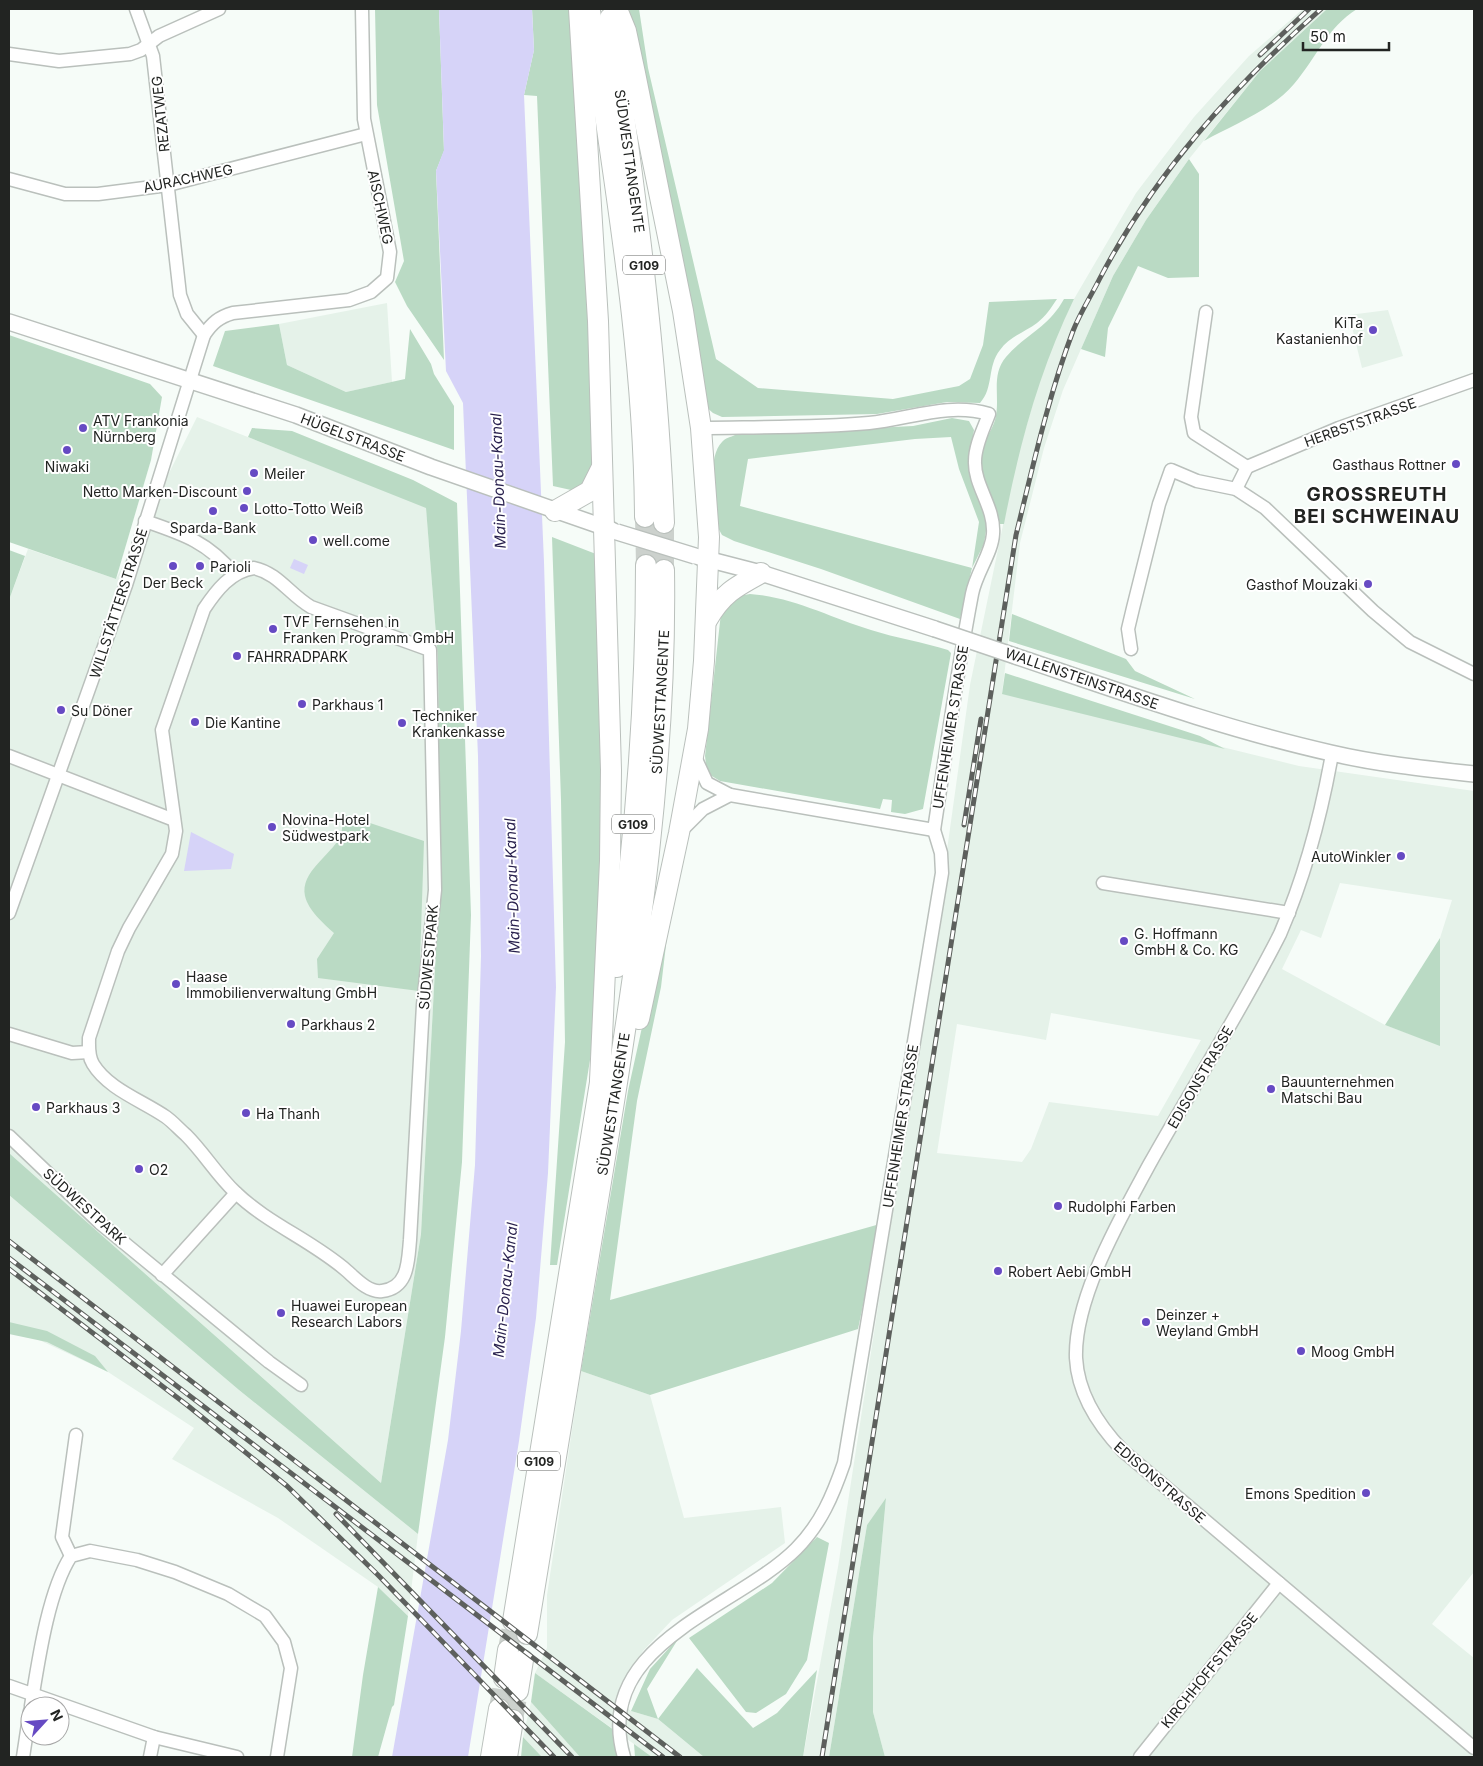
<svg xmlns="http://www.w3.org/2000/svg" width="1483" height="1766" font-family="Inter,sans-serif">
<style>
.built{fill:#e5f2e9;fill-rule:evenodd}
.green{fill:#badac4;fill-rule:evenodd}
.water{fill:#d6d3f8}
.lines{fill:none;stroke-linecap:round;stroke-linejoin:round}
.trunk-tunnel{stroke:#ccd1cd;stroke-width:20;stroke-dasharray:20 10;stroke-linecap:butt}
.minor-casing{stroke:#bac0bc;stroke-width:15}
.tertiary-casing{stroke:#bac0bc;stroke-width:18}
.trunk-casing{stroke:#bac0bc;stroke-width:22}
.minor{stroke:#fff;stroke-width:12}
.tertiary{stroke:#fff;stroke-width:15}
.trunk{stroke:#fff;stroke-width:20}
.rail-casing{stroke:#5d605d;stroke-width:5}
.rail{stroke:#fff;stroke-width:3;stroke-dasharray:9;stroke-linecap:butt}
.tertiary-bridge-casing{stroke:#bac0bc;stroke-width:18;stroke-linecap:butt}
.tertiary-bridge{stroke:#fff;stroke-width:15}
.poi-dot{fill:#664ac3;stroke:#fff;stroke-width:2}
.labels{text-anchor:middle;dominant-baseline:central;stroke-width:4;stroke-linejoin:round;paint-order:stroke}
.shield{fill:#fff;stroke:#646664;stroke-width:1}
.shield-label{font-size:12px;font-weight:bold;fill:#222422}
.street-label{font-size:14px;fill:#222422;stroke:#fff}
.poi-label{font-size:14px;fill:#222422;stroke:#fff;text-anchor:start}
.water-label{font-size:15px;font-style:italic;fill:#29214e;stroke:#fff}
.district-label{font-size:19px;font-weight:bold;letter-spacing:1px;fill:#222422;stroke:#fff}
</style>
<rect width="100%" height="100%" fill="#f6fcf8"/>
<g class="built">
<path d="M1303,9H1327L1260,71L1189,159L1146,220L1113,276L1063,390L1044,448L1020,543L1002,693L1299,766L1474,791V1572L1432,1624L1474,1658V1757H885L873,1712V1638L886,1499L867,1525L829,1757H803L838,1567L936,929L970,685L1016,462L1037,389L1055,337L1074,299L1136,193L1194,117L1249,56ZM1340,883L1452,900L1440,938V1045L1385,1025L1282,969L1301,930L1321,938ZM1051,1013L1201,1040L1158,1116L1049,1102L1031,1149L1022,1162L937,1153L957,1024L1046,1040Z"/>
<polygon points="387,303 392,382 346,392 287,365 279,324"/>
<polygon points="1388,310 1403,356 1362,368 1349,315"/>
<polygon points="197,417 426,507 438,660 440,874 421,1234 381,1483 9,1153 9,600 28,549 116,579"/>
<polygon points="9,1195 239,1390 418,1534 408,1616 378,1587 278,1518 172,1459 194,1428 108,1372 9,1326"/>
<polygon points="581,1371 650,1395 684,1518 781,1507 785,1543 672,1620 643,1651 615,1699 631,1711 658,1719 704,1757 652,1757 535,1673 547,1648 547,1595"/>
<polygon points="531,1702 580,1757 542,1757 523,1737"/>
</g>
<g class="green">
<polygon points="375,9 439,9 444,151 436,171 444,360 407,306 395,282 404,261 377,105"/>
<polygon points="532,9 569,9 578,113 592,358 592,469 583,487 571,490 553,486 537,96 524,95 534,50"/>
<path d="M629,9H639L648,68L716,359L758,388L893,399L959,386L970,379L983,345L989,302L1057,299C1051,308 1046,316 1037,323C1025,332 1009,337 1000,350C987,366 994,388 980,403L947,402L877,414L722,417L713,413L705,406Z"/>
<path d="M1327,9H1357C1326,29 1317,57 1294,84C1272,110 1233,125 1204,141L1260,71Z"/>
<polygon points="1189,159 1199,174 1199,277 1168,278 1138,266 1108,328 1105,357 1081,349 1113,276 1146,220"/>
<path d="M1064,299H1074C1039,371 1019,446 1004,524H1000C994,505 982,482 981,462C980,442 990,436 995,420C1001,398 990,376 1006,357C1026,334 1048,328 1064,299Z"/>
<polygon points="279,324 287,365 346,392 405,379 410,329 431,364 434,374 454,406 454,450 213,366 225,331"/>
<polygon points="9,335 150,384 162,397 151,460 116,579 9,542"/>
<path d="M952,418L969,421L974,430L969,464L986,519V531L984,544L972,568L960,619L821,569L734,541L722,535L717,526C715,505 706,458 722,442C725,438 731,437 735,435L913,426ZM951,437L959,469L979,522L972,568L740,506L748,459L915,439Z"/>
<polygon points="252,428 292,431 413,480 457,503 471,915 462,1162 445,1337 418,1534 239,1390 9,1195 9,1153 381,1483 421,1234 440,874 438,660 426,508 248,437"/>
<polygon points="552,537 596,554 606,869 594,1035 557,1265 550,1265 565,1042 561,800"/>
<polygon points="9,550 25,556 9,600"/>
<path d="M750,594C793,597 831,618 871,630C896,638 923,642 948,650L951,653L923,809L905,814L891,812L892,800L883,799L880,809L720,781L707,773L705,756L721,613L739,596Z"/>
<polygon points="1012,614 1126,659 1135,671 1195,699 1009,641"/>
<polygon points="1005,673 1200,736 1225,749 1002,694"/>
<path d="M343,814L424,841L419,991L318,978L317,959L334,933C324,924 308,910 305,896C300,872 330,856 340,837C343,831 342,822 343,814Z"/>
<polygon points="673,886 661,987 637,1101 610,1300 880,1224 858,1329 650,1395 581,1371 628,1091"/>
<polygon points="1440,938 1440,1046 1385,1025"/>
<polygon points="9,1322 47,1331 95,1356 108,1372 47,1342 9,1334"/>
<polygon points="886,1498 873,1638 873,1712 885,1757 829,1757 867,1525"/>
<polygon points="817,1537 829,1543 807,1660 786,1694 756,1713 746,1712 689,1638 772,1583"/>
<polygon points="378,1587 408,1616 394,1705 392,1707 378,1757 352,1757 363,1675"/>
<polygon points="680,1636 647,1689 658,1719 697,1668 753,1728 777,1713 817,1670 803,1757 704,1757 658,1719 631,1711 650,1669"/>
<polygon points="535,1673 618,1733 618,1757 580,1757 531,1702"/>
<polygon points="523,1737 542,1757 521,1757"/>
<polygon points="634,1744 652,1757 635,1757"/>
</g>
<g class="water">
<polygon points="439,9 532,9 534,50 524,95 544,562 556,987 548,1173 536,1318 519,1441 468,1757 392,1757 448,1440 461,1331 475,1165 481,956 478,756 463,403 446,371 436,171 444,150"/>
<polygon points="294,559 308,565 304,574 290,568"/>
<polygon points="191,832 234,854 231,869 184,871"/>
</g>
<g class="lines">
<g class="trunk-tunnel">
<polyline points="645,517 646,565"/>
<polyline points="664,523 664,570"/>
<polyline points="508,1650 513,1621"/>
<polyline points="499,1709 504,1678"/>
<polyline points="513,1720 518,1691"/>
</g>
<defs>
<g id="minor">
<polyline points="136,9 153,56 180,295 187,314 204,335"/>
<polyline points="9,54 59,61 130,54 141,50 159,36 219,9"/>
<polyline points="9,179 65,194 98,194 168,185 366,134"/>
<polyline points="1206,312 1191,417 1194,433 1247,467"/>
<polyline points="1247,467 1339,428 1474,380"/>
<polyline points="1236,489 1247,467"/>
<path d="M145,521C183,534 208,542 234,574"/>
<path d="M254,568C278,573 290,595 311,607L430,650L435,890L423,1005L410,1240C408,1260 409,1288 382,1291C369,1293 356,1279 347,1271C313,1241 268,1224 235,1192C217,1175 204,1153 186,1135C179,1129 173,1122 166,1117C143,1101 108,1089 93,1064C88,1056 89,1047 89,1038L118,951L129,928L172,854L176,831L162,730L204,609C216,591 231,571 254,568Z"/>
<polyline points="1131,649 1128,629 1133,608 1159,504 1171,470 1197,481 1236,489 1265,508 1373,611 1410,642 1474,674"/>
<path d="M1332,754C1321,816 1305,876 1280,934C1240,1013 1192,1088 1149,1165C1121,1217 1074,1298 1076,1358C1078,1395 1098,1425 1123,1451L1474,1748"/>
<polyline points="9,756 174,820"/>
<polyline points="695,757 707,783 730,795 934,830"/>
<polyline points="680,832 703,809 730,795"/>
<polyline points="1103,883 1289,913"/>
<path d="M9,913L126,585L204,335C212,323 219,317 233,313L349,300L371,292L387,278L390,252L364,119L362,9"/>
<polyline points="9,1034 72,1053 89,1052"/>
<polyline points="9,1136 100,1223 269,1362 301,1385"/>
<polyline points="162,1275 236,1193"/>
<polyline points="71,1556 62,1537 76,1435"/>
<polyline points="9,1686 154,1737 237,1757"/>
<path d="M31,1706C38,1663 48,1591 71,1556L90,1551L137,1560L175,1572L228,1594L265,1616L284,1642L291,1668L277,1757"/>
<polyline points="23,1757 30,1711"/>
<polyline points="150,1757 154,1737"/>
<path d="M624,1757C591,1644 736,1609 796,1549C821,1524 833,1495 844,1463L942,873L941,853L934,830C946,752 957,672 972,594C976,573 992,553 993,534C995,507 974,486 975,461C975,445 984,428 989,414C948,402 910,419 869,423C813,428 756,427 701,428"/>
<polyline points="1140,1757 1279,1583"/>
</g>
<g id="tertiary">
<polyline points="9,322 296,415 431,467 612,530"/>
<polyline points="699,557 761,573 935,629"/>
<path d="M1015,656C1119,691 1224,729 1331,753C1378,764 1427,769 1474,774"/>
</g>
<g id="trunk">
<polyline points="579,9 598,321 611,770 610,861 600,1081"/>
<polyline points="617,9 626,31 635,73 683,311 701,428 709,537 704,661 698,729 679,833 639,1019"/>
<path d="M590,11C613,178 644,347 645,517"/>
<path d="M610,18C635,186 657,353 664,523"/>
<polyline points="555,511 590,491 602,467"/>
<path d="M707,620C722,594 735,587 761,573"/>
<path d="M617,967C636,834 646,699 646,565"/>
<polyline points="513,1621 602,1070"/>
<path d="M527,1634C554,1467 582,1300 609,1133C639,947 667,760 664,570"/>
<polyline points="504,1678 508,1650"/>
<polyline points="518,1691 523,1660"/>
<polyline points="491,1757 499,1709"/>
<polyline points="507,1757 513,1720"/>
</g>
</defs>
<use href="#minor" class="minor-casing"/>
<use href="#tertiary" class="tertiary-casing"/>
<use href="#trunk" class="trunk-casing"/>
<use href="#minor" class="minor"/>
<use href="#tertiary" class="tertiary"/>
<use href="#trunk" class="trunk"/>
<defs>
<g id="rail">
<polyline points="1260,55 1309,9"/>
<polyline points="964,825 981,719"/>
<polyline points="9,1241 680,1757"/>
<polyline points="9,1258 663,1757"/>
<polyline points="9,1269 187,1405 287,1486 378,1575 554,1757"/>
<polyline points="336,1514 572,1757"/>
<path d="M822,1757L1016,535C1033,466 1048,397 1073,331C1080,313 1091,296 1099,280C1154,174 1232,88 1321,9"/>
</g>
</defs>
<use href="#rail" class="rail-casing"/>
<use href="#rail" class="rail"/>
<defs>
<g id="tertiary-bridge">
<polyline points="617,532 695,556"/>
<polyline points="935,629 1015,656"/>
</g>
</defs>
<use href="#tertiary-bridge" class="tertiary-bridge-casing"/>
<use href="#tertiary-bridge" class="tertiary-bridge"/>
</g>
<g class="poi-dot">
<circle cx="1373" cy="330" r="5"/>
<circle cx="83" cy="428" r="5"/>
<circle cx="67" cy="450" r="5"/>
<circle cx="1456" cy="464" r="5"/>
<circle cx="254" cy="473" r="5"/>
<circle cx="247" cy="491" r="5"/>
<circle cx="244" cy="508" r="5"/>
<circle cx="213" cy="511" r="5"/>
<circle cx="313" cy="540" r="5"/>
<circle cx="173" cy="566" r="5"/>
<circle cx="200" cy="566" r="5"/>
<circle cx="1368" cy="584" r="5"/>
<circle cx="273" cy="629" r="5"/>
<circle cx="237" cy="656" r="5"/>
<circle cx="302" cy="704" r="5"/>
<circle cx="61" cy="710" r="5"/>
<circle cx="195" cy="722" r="5"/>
<circle cx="402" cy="723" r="5"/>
<circle cx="272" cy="827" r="5"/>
<circle cx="1401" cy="856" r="5"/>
<circle cx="1124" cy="941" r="5"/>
<circle cx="176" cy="984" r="5"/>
<circle cx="291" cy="1024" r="5"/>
<circle cx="1271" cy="1089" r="5"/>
<circle cx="36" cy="1107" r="5"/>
<circle cx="246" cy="1113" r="5"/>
<circle cx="139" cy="1169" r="5"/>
<circle cx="1058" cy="1206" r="5"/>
<circle cx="998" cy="1271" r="5"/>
<circle cx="281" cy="1313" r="5"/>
<circle cx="1146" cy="1322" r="5"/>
<circle cx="1301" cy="1351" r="5"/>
<circle cx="1366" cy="1493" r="5"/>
</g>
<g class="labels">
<g class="shield">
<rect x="623" y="255.5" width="42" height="19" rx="4"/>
<rect x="612" y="814.5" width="42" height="19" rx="4"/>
<rect x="518" y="1451.5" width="42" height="19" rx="4"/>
</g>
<g class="shield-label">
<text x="644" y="265">G109</text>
<text x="633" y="824">G109</text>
<text x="539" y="1461">G109</text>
</g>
<g class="street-label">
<text transform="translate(160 114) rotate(-96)">REZATWEG</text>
<text transform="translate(630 161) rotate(82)">SÜDWESTTANGENTE</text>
<text transform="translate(188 178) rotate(-12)">AURACHWEG</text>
<text transform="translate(381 207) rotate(78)">AISCHWEG</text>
<text transform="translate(1360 422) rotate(-20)">HERBSTSTRASSE</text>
<text transform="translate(353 437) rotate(21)">HÜGELSTRASSE</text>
<text transform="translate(118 603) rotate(-72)">WILLSTÄTTERSTRASSE</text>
<text transform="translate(1082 678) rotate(19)">WALLENSTEINSTRASSE</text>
<text transform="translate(660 702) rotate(-87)">SÜDWESTTANGENTE</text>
<text transform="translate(950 727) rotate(-81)">UFFENHEIMER STRASSE</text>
<text transform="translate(428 957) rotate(-85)">SÜDWESTPARK</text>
<text transform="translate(1200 1077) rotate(-60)">EDISONSTRASSE</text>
<text transform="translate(613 1104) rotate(-81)">SÜDWESTTANGENTE</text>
<text transform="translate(900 1126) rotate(-81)">UFFENHEIMER STRASSE</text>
<text transform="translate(85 1206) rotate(42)">SÜDWESTPARK</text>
<text transform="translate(1160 1482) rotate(41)">EDISONSTRASSE</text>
<text transform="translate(1209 1670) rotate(-51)">KIRCHHOFFSTRASSE</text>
</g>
<g class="poi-label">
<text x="1363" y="322" text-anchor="end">KiTa<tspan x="1363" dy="16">Kastanienhof</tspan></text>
<text x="93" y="420">ATV Frankonia<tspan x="93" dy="16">Nürnberg</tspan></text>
<text x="1446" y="464" text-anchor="end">Gasthaus Rottner</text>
<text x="67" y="466" text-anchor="middle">Niwaki</text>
<text x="264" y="473">Meiler</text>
<text x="237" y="491" text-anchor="end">Netto Marken-Discount</text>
<text x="254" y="508">Lotto-Totto Weiß</text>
<text x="213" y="527" text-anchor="middle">Sparda-Bank</text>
<text x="323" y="540">well.come</text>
<text x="210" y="566">Parioli</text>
<text x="173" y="582" text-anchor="middle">Der Beck</text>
<text x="1358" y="584" text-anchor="end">Gasthof Mouzaki</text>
<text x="283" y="621">TVF Fernsehen in<tspan x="283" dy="16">Franken Programm GmbH</tspan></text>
<text x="247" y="656">FAHRRADPARK</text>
<text x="312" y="704">Parkhaus 1</text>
<text x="71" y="710">Su Döner</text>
<text x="412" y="715">Techniker<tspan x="412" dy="16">Krankenkasse</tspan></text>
<text x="205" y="722">Die Kantine</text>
<text x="282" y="819">Novina-Hotel<tspan x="282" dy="16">Südwestpark</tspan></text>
<text x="1391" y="856" text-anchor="end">AutoWinkler</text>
<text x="1134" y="933">G. Hoffmann<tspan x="1134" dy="16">GmbH &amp; Co. KG</tspan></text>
<text x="186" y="976">Haase<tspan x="186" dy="16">Immobilienverwaltung GmbH</tspan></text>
<text x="301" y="1024">Parkhaus 2</text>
<text x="1281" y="1081">Bauunternehmen<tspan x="1281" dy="16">Matschi Bau</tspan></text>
<text x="46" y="1107">Parkhaus 3</text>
<text x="256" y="1113">Ha Thanh</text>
<text x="149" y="1169">O2</text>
<text x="1068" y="1206">Rudolphi Farben</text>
<text x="1008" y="1271">Robert Aebi GmbH</text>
<text x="291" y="1305">Huawei European<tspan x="291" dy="16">Research Labors</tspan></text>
<text x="1156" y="1314">Deinzer +<tspan x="1156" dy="16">Weyland GmbH</tspan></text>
<text x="1311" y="1351">Moog GmbH</text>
<text x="1356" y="1493" text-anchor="end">Emons Spedition</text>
</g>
<g class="water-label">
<text transform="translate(498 481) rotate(-92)">Main-Donau-Kanal</text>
<text transform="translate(512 886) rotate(-92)">Main-Donau-Kanal</text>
<text transform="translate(505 1290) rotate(-84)">Main-Donau-Kanal</text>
</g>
<g class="district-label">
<text x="1377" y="494">GROSSREUTH<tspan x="1377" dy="22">BEI SCHWEINAU</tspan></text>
</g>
</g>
<rect width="1483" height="1766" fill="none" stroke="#222422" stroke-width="20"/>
<g transform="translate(45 1721) rotate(64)"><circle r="24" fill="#ffffff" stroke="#a7a7a7"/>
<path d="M0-4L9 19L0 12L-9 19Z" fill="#664ac3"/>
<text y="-8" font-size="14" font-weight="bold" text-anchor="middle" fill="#222422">N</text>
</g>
<path d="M1303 42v8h86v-8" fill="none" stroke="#222422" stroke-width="2.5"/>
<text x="1310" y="42" font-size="15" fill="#222422" stroke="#ffffff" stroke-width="4" paint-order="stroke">50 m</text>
</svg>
